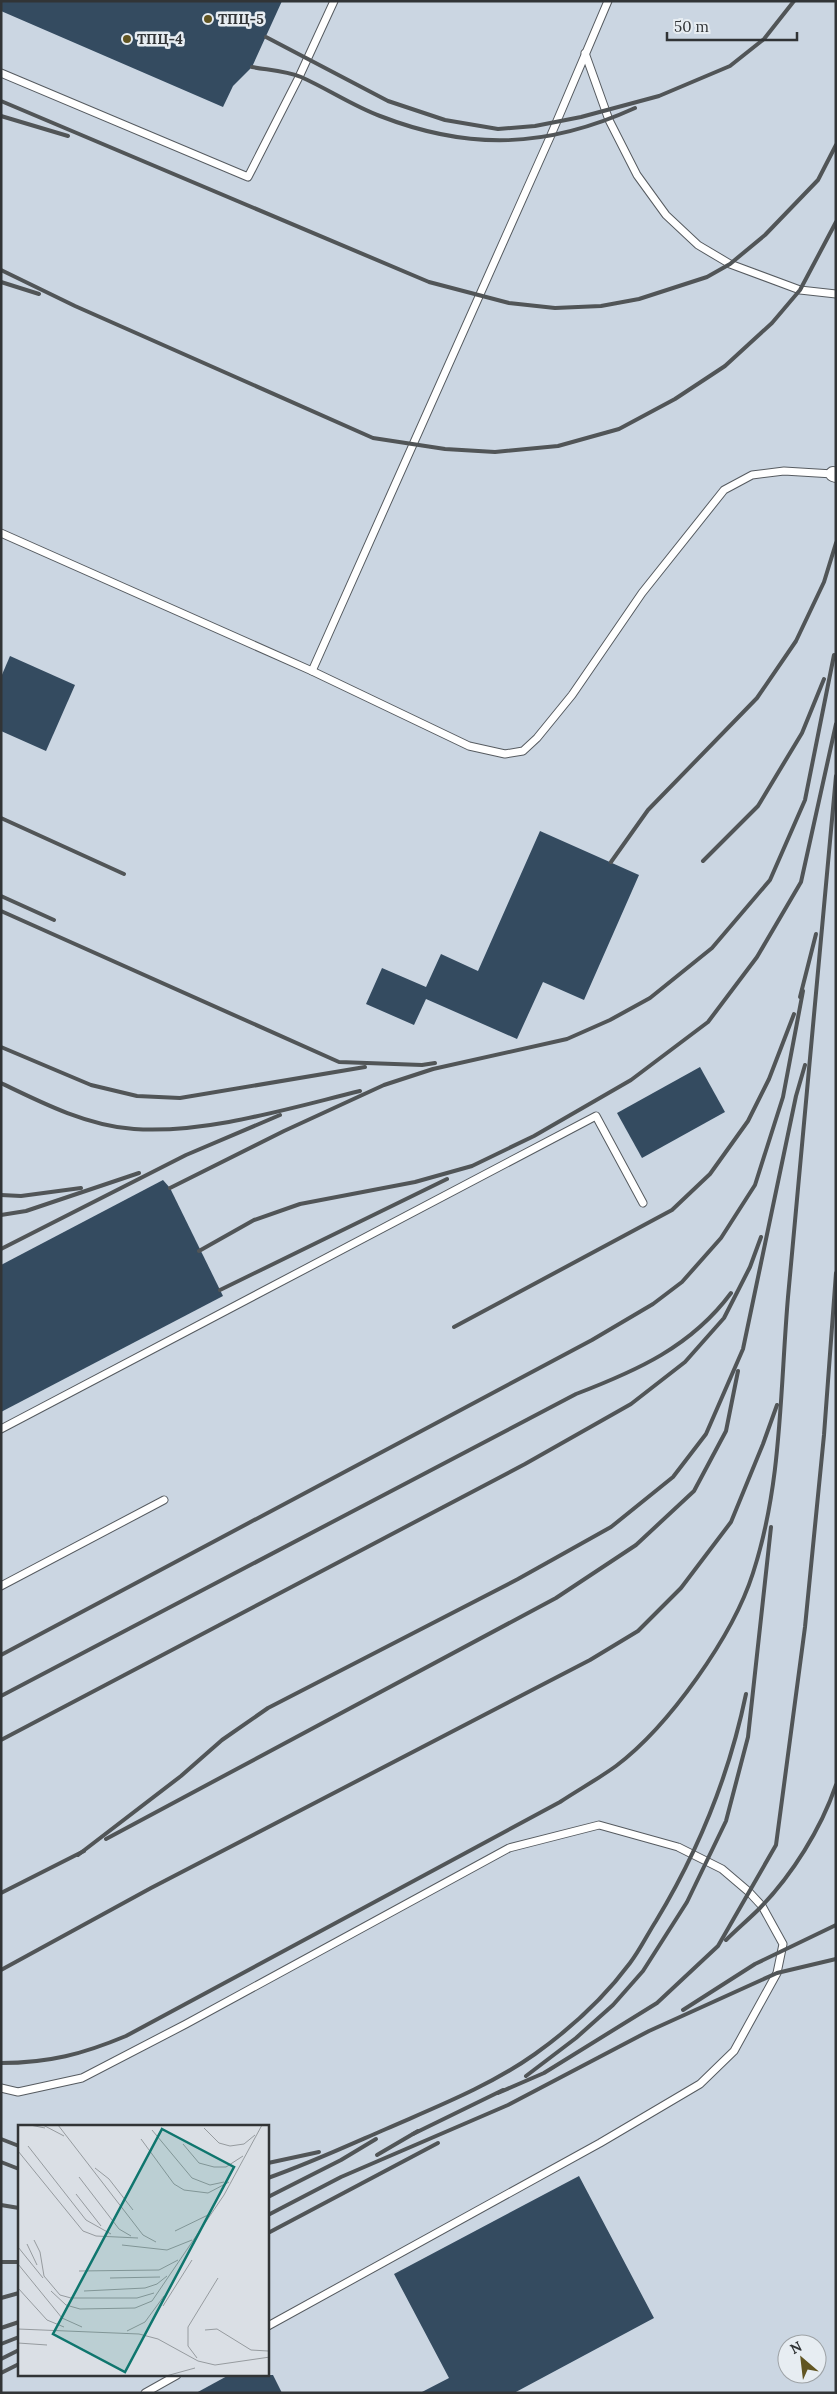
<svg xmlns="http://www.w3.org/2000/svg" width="837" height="2394" font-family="Lora,serif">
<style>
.built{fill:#cbd6e2;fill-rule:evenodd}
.building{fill:#344b60}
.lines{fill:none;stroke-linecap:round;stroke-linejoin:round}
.service-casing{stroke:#565b60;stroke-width:9}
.minor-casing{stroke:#565b60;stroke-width:16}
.service{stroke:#fff;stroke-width:7}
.minor{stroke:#fff;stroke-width:14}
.rail{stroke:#515557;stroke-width:4}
.poi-dot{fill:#615522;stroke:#e7edf2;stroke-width:2}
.labels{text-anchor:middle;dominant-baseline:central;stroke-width:5;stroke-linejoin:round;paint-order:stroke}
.poi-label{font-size:14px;font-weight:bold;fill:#313436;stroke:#e7edf2;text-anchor:start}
.inset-road{fill:none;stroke:#969b9f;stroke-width:1}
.view{fill:#0f766e;fill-opacity:0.15;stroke:#0f766e;stroke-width:2.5}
.inset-edge{fill:none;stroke:#313436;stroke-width:2.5}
</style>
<rect width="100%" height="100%" fill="#dadfe5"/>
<path class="built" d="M1,1H836V2393H1ZM19,2126H268V2375H19ZM787,2344H817V2374H787Z"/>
<g class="building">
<polygon points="1,1 282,1 252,67 233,86 223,107 1,11"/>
<polygon points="10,656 75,685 46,751 1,731 1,677"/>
<polygon points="540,831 639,875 584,1000 543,982 517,1039 426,999 414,1025 366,1004 382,968 426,987 441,954 478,971"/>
<polygon points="700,1067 725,1112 642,1158 617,1113"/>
<polygon points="163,1180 170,1188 223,1296 1,1412 1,1265"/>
<polygon points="579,2176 654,2318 514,2393 420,2393 449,2378 394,2274"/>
<polygon points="229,2375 273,2375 282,2393 196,2393"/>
</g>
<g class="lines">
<defs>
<g id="service">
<polyline points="585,53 609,120 637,175 666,215 698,245 730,264 800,290 836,294"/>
<polyline points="1,73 248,177 299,77 334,1"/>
<polyline points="1,533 312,671 469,746 505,754 523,751 537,738 572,695 642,593 724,490 752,475 784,471 833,474"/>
<polyline points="312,671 551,135 608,1"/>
<polyline points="1,1429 596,1116 643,1203"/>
<polyline points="1,1586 164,1500"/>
<polyline points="1,2088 18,2092 82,2078 186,2024 509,1848 599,1825 678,1847 722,1869 749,1892 762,1906 783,1944 777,1973 734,2051 700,2084 600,2143 268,2326"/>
<polyline points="145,2393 177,2375"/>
</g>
<polyline id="minor" points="833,474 836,475"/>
</defs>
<use href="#service" class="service-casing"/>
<use href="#minor" class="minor-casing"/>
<use href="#service" class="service"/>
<use href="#minor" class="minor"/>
<g class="rail">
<polyline points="266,37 388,101 445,120 498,129 535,126 581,117 659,96 730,66 764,39 794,1"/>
<path d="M252,67C268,70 286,71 301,77C328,89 353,106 380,116C470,151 547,148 635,108"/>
<polyline points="1,101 429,282 509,303 555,308 601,306 639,299 707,277 730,264 765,235 818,180 836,145"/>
<polyline points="1,116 68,136"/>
<polyline points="1,270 75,306 373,438 445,449 495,452 558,446 619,429 675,399 725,366 772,323 800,290 836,222"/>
<polyline points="1,282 39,294"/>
<polyline points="1,818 124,874"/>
<polyline points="703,861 758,806 802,733 824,679"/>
<polyline points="611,862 648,810 757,698 796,641 824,582 836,543"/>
<polyline points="1,896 54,920"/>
<polyline points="1,911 339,1062 422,1065 435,1063"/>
<polyline points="800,997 816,934"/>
<polyline points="1,1047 91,1085 137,1096 180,1098 365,1067"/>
<path d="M1,1083C42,1103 88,1126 134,1129C206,1134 290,1108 360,1091"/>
<polyline points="170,1188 284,1131 384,1085 433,1069 567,1039 610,1020 650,998 712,948 770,880 805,800 834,655"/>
<polyline points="1,1195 21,1196 81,1188"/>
<polyline points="1,1215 26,1211 139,1173"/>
<polyline points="1,1249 186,1155 280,1115"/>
<polyline points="199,1251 254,1220 300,1204 415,1182 472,1166 534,1136 631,1080 708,1022 757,957 801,882 836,724"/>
<polyline points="220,1290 447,1179"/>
<polyline points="454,1327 672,1210 710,1174 748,1121 769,1079 794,1014"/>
<polyline points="1,1655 592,1340 653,1304 682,1282 721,1238 755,1185 783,1097 803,991"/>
<path d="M1,1696L576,1394C636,1371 691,1347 731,1293"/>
<polyline points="1,1740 525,1464 631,1404 685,1362 724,1318 750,1267 761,1237"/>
<polyline points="106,1839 556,1598 636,1545 694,1491 726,1431 738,1371"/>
<polyline points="78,1855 181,1776 222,1740 268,1708 518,1579 611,1527 673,1477 706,1434 743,1349 796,1096 805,1065"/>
<polyline points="1,1893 84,1851"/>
<path d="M726,1940C737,1929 749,1919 760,1908C792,1875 821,1829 836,1785"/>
<polyline points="1,1970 151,1888 590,1660 638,1631 681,1588 731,1522 763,1444 777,1405"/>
<polyline points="683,2010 755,1964 836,1925"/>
<path d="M1,2063C49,2063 83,2054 126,2036L560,1802C578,1790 598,1779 616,1766C669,1726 733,1636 753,1573C782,1484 780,1390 788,1297C804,1124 820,950 836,776"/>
<polyline points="526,2076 576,2038 613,2005 643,1971 687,1902 726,1821 748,1737 771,1527"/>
<polyline points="498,2093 544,2073 657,2003 718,1946 776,1845 805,1627 824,1435 836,1273"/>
<polyline points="413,2134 503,2090"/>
<polyline points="1,2139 19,2146"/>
<polyline points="377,2155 418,2131"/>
<polyline points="1,2162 19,2169"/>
<polyline points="268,2163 319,2152"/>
<path d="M268,2178C308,2164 347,2146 386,2129C436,2107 490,2086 535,2054C570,2029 604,1998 630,1963C640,1950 647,1935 656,1921C699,1850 729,1776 746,1694"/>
<polyline points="268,2197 341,2160 376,2139"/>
<polyline points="1,2205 19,2208"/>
<polyline points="268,2215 341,2177 508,2105 649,2031 777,1973 836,1959"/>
<polyline points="268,2233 438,2143"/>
<polyline points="1,2262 19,2262"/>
<polyline points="1,2298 19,2293"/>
<polyline points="1,2328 19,2322"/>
<polyline points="1,2344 19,2337"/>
<polyline points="1,2359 19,2350"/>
<polyline points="1,2373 19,2364"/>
</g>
</g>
<g class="poi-dot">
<circle cx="208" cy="19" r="5"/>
<circle cx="127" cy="39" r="5"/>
</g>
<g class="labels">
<g class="poi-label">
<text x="218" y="19">ТПЦ-5</text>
<text x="137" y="39">ТПЦ-4</text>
</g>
</g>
<g transform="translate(18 2125)">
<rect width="251" height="251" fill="#dadfe5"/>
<path class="inset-road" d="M12,0L27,3M25,0L46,11M40,0L125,110L138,117M186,3L201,18L212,21L226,19L237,10M134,5L174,53L192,60L206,57M123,14L156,59L166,65L190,68L211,57M165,19L181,38L196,42H208L225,31M10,21L68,95L93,109M0,26L65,106L78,111L120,113M77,43L91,54L115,85M61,52L101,104L113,111M58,69L83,101M157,106L190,90M16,115L22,127L26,151L42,170L53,173H119L136,168M9,119L19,140M104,120L149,125L174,115M0,122L25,153M0,139L44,193L64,202M61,146L141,145L160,135M92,153L142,152M0,163L29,195L46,202M33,166L48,180L62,184L117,183L134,176L206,70L244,0M66,166L127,163L139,159L149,151M145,181L174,135M0,204L121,209L140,214L180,236L197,240L252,232M187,205L199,204L233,225L250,226M109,206L127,197L146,171M0,218L29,220M179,233L170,221V202L200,153M148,251L177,243"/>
<path class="view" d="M144,4L216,42L107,247L35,209Z"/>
<rect width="251" height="251" class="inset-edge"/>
</g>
<rect width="837" height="2394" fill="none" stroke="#313436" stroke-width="5"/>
<g transform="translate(802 2359) rotate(332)"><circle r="24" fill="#e7edf2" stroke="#9ea3a7"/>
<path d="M0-4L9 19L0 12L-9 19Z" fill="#615522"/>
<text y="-8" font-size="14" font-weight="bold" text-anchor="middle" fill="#313436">N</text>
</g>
<path d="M667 32v8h130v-8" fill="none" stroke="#313436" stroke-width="2.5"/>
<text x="674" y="32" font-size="15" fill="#313436" stroke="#e7edf2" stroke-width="4" paint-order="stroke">50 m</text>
</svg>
